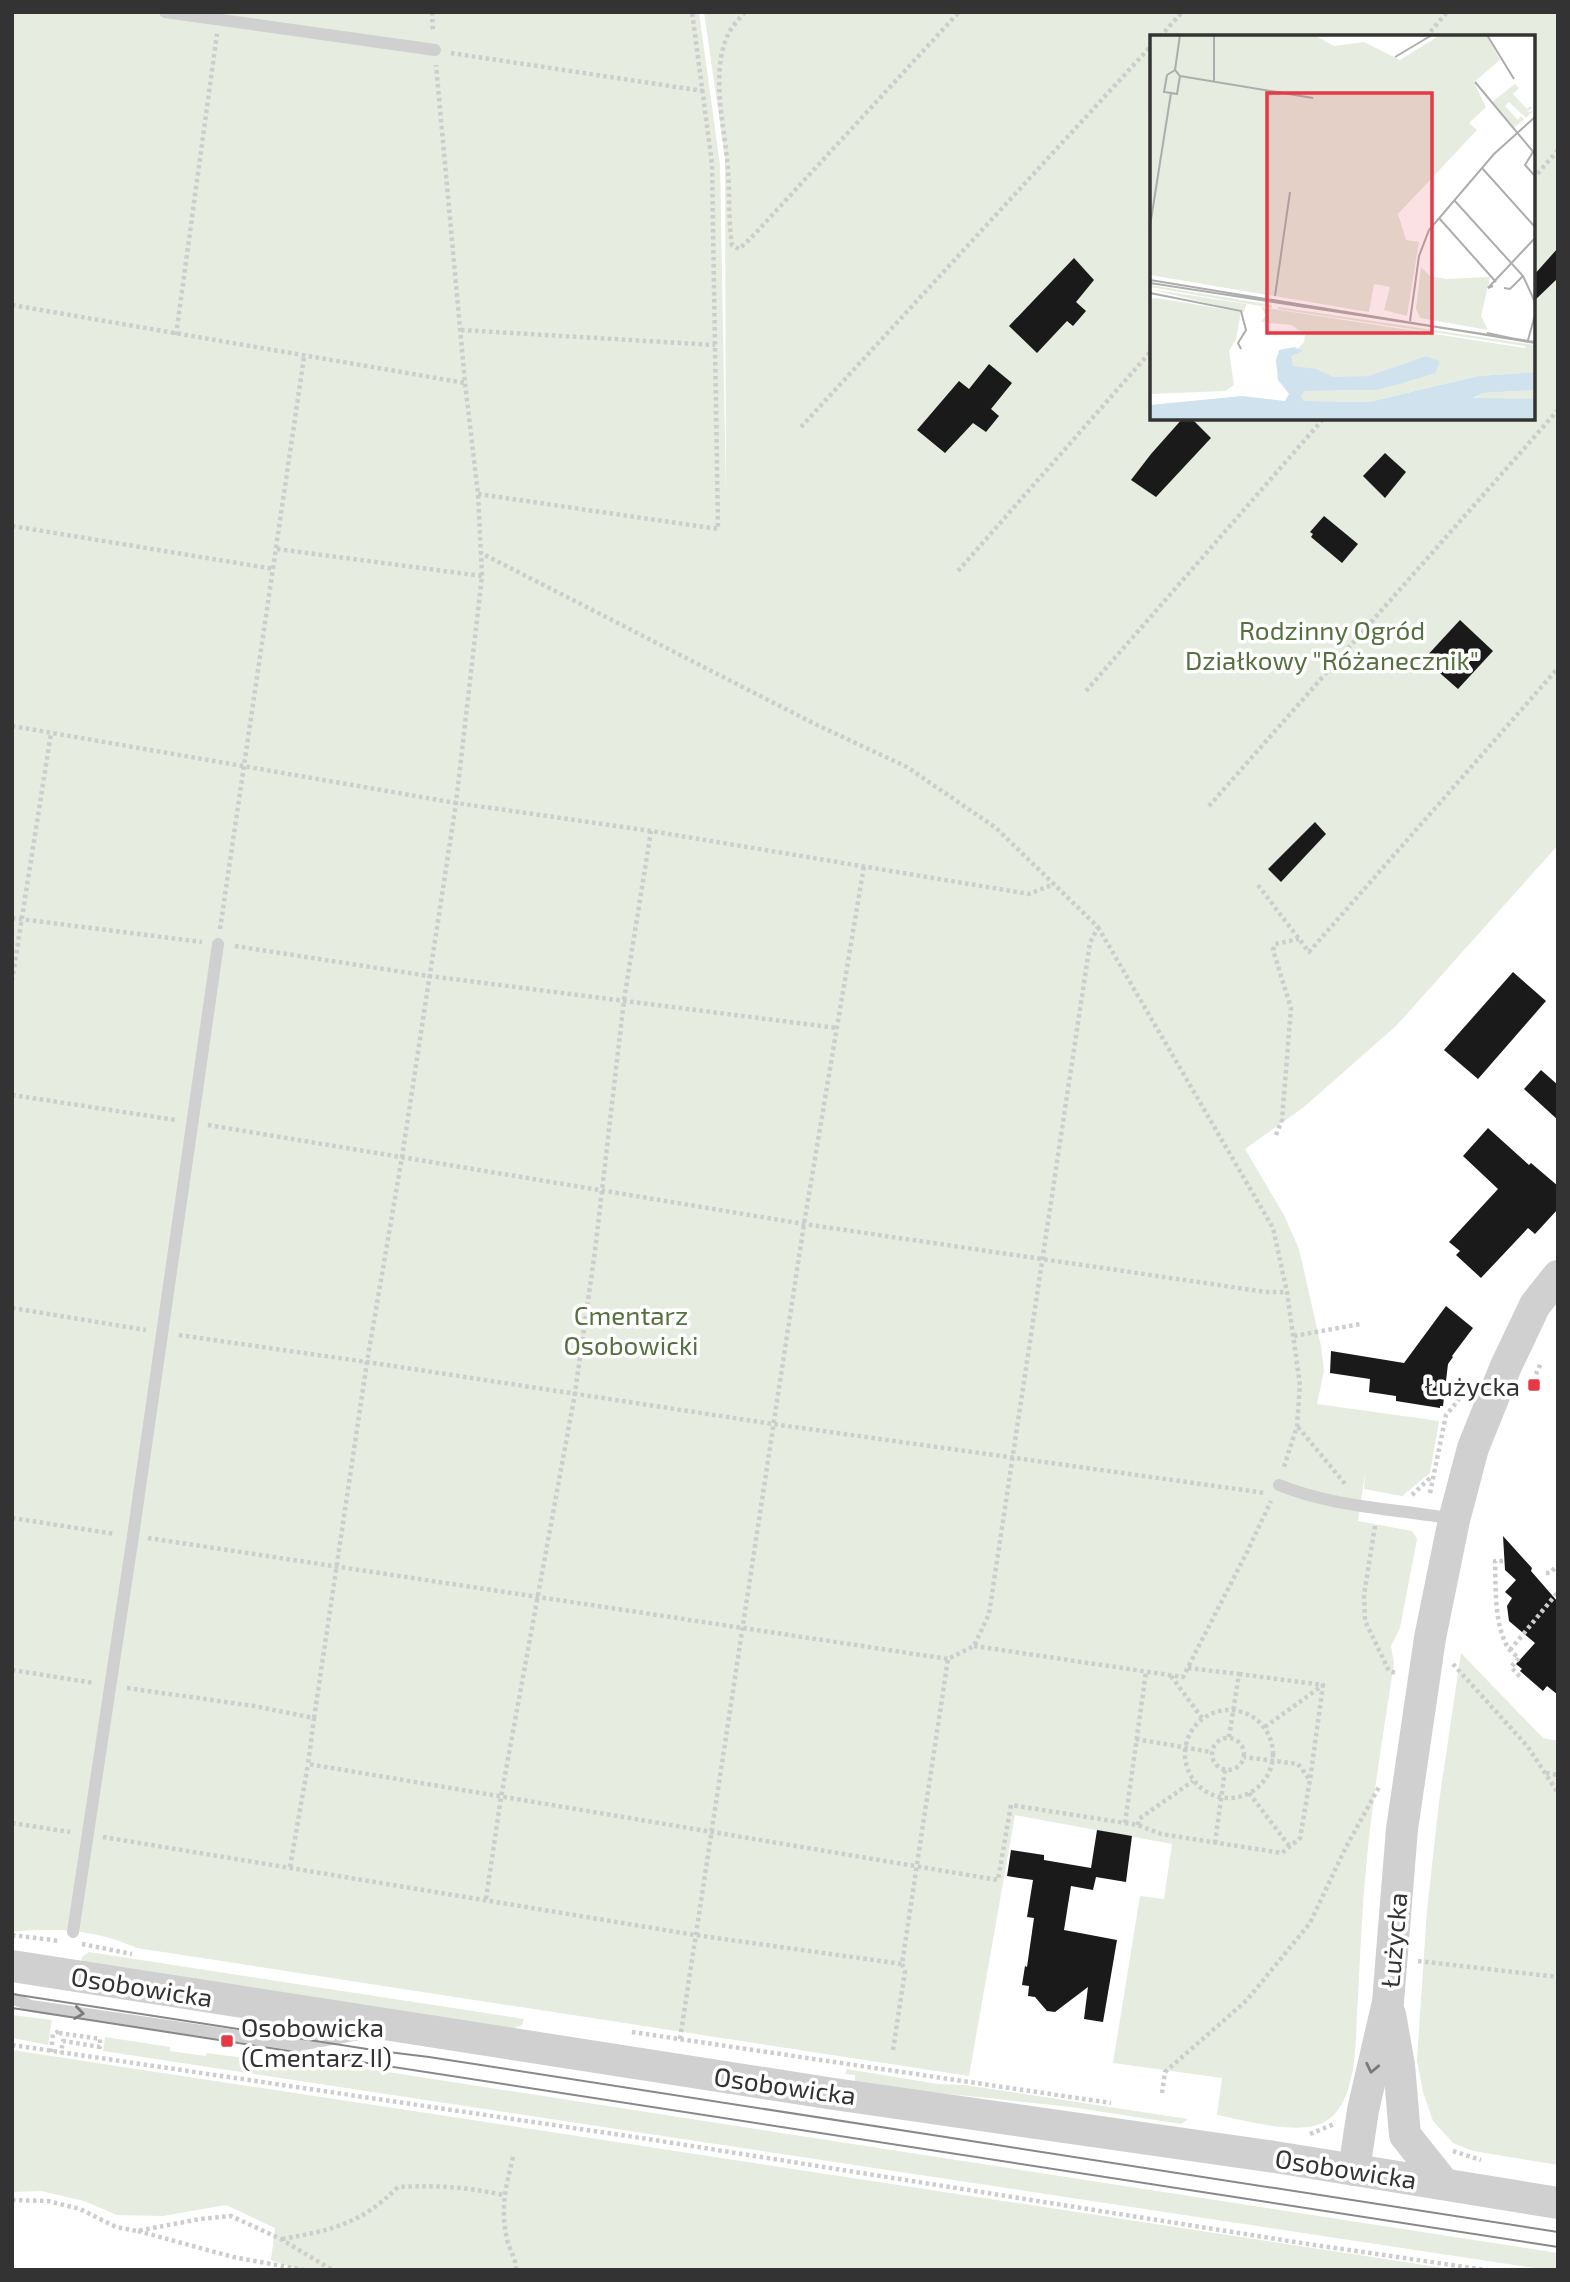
<svg xmlns="http://www.w3.org/2000/svg" width="1570" height="2282" font-family="'Exo 2',sans-serif">
<style>
.green{fill:#e6ecdf;fill-rule:evenodd}
.building{fill:#1a1a1a}
.lines{fill:none;stroke-linecap:round;stroke-linejoin:round}
.path{stroke:#cdcdcd;stroke-width:4.5;stroke-dasharray:3.5 3.5;stroke-linecap:butt}
.service{stroke:#d0d0d0;stroke-width:12}
.tertiary{stroke:#d0d0d0;stroke-width:32}
.tram{stroke:#888;stroke-width:2}
.oneway{stroke:#7a7a7a}
.poi-dot{fill:#e63946;stroke:#fff;stroke-width:2.5}
.labels{text-anchor:middle;dominant-baseline:central;stroke-width:7;stroke-linejoin:round;paint-order:stroke}
.park-label{font-size:26px;fill:#56703f;stroke:#fff}
.poi-label{font-size:26px;fill:#333;stroke:#fff;text-anchor:end}
.street-label{font-size:26px;fill:#333;stroke:#fff}
.inset-road{fill:none;stroke:#adadad;stroke-width:2}
.view{fill:#e63946;fill-opacity:0.15;stroke:#e63946;stroke-width:3.5}
.inset-edge{fill:none;stroke:#333;stroke-width:3.5}
</style>
<rect width="100%" height="100%" fill="#fff"/>
<g class="green">
<path d="M12,12H699L720,165L726,496L725,158L704,12H1558V845L1397,1025L1304,1107L1245,1149L1284,1215L1299,1249L1321,1346L1324,1371L1317,1404L1439,1421L1430,1473L1402,1496L1364,1489L1365,1473L1358,1521L1412,1531L1417,1539L1400,1628L1391,1646L1394,1663C1383,1735 1371,1807 1365,1879C1361,1924 1360,1968 1357,2012C1356,2037 1356,2063 1349,2086C1345,2100 1339,2113 1326,2121C1301,2137 1245,2120 1217,2115L1222,2078L1113,2063L1140,1896L1164,1899L1172,1844L1015,1815L969,2076L137,1948C96,1930 56,1927 12,1932ZM1152,37H1533V418H1152Z"/>
<polygon points="1461,1653 1543,1738 1558,1741 1558,2165 1473,2151 1453,2143 1433,2121 1423,2092 1417,2060 1427,1910 1439,1802"/>
<polygon points="89,1952 524,2019 522,2025 505,2032 80,1965 82,1957"/>
<polygon points="12,2015 52,2020 48,2045 12,2038"/>
<polygon points="105,2037 170,2047 170,2051 206,2056 207,2053 308,2067 310,2060 1558,2253 1558,2270 1547,2270 103,2051"/>
<polygon points="12,2050 1457,2270 300,2270 271,2260 275,2228 226,2205 163,2216 117,2215 84,2201 41,2191 12,2192"/>
<polygon points="847,2069 938,2084 965,2085 1188,2119 1181,2124 1071,2107 855,2084 855,2075 845,2074"/>
</g>
<g class="building">
<polygon points="1558,248 1558,278 1533,302 1533,276"/>
<polygon points="1074,258 1094,280 1076,302 1086,311 1073,326 1067,321 1037,353 1009,326"/>
<polygon points="989,364 1012,383 991,409 999,416 986,432 973,423 945,453 917,430 959,381 969,389"/>
<polygon points="1183,418 1191,418 1211,438 1156,497 1131,480 1151,454"/>
<polygon points="1385,453 1406,472 1385,498 1363,476"/>
<polygon points="1324,516 1358,544 1342,563 1311,537 1313,534 1310,532"/>
<polygon points="1460,620 1493,651 1458,689 1424,659"/>
<polygon points="1315,822 1326,834 1281,882 1268,869"/>
<polygon points="1513,972 1546,1001 1478,1079 1444,1050"/>
<polygon points="1541,1070 1558,1085 1558,1120 1524,1089"/>
<polygon points="1488,1128 1529,1165 1531,1163 1558,1186 1558,1209 1535,1234 1528,1228 1481,1278 1456,1255 1460,1251 1449,1242 1498,1189 1463,1156"/>
<polygon points="1446,1306 1473,1328 1452,1356 1453,1357 1448,1364 1443,1406 1440,1406 1440,1408 1396,1401 1396,1396 1369,1392 1370,1379 1330,1373 1331,1351 1404,1363"/>
<polygon points="1503,1536 1532,1568 1531,1571 1558,1602 1558,1695 1547,1686 1543,1691 1520,1671 1522,1669 1516,1664 1535,1643 1509,1621 1507,1606 1512,1598 1505,1592 1516,1580 1505,1570"/>
<polygon points="1097,1830 1132,1836 1126,1882 1096,1877 1093,1890 1071,1886 1064,1930 1117,1940 1103,2022 1084,2019 1088,1987 1055,2012 1047,2011 1035,1997 1028,1996 1029,1986 1022,1985 1025,1966 1027,1967 1034,1918 1027,1917 1033,1880 1007,1876 1011,1850 1044,1855 1044,1860 1091,1868"/>
</g>
<g class="lines">
<g class="path">
<polyline points="432,12 433,32"/>
<path d="M745,12C738,20 730,28 726,39C711,78 725,128 728,169C730,194 728,220 732,245L739,249L751,238L959,12"/>
<polyline points="1160,37 1182,12"/>
<polyline points="1426,37 1447,12"/>
<polyline points="451,53 703,91"/>
<polyline points="1533,179 1558,150"/>
<polyline points="12,305 465,383"/>
<polyline points="461,330 715,345"/>
<polyline points="176,335 217,34"/>
<polyline points="801,427 1152,45"/>
<polyline points="478,494 718,529 712,164 692,12"/>
<polyline points="12,526 274,569"/>
<polyline points="277,549 482,576"/>
<polyline points="958,571 1152,350"/>
<polyline points="1086,691 1324,418"/>
<polyline points="12,726 456,803 651,831 1029,894 1054,884"/>
<polyline points="1209,806 1558,410"/>
<polyline points="1258,885 1309,952 1558,668"/>
<polyline points="12,918 202,942"/>
<polyline points="1098,927 1273,1228 1287,1292 1300,1385 1297,1426 1283,1470"/>
<polyline points="220,929 304,357"/>
<polyline points="235,946 429,976 837,1028"/>
<polyline points="12,981 51,733"/>
<polyline points="12,1095 176,1120"/>
<polyline points="208,1125 804,1224 1266,1292 1287,1292"/>
<polyline points="1276,1135 1282,1120 1291,1008 1273,950 1275,944 1299,939"/>
<polyline points="12,1308 146,1330"/>
<polyline points="179,1335 367,1362 773,1424 1265,1493"/>
<polyline points="1294,1336 1360,1324"/>
<polyline points="1530,1387 1541,1363"/>
<polyline points="1298,1427 1346,1485"/>
<polyline points="1430,1493 1446,1415 1457,1402 1464,1391"/>
<polyline points="1412,1495 1431,1477"/>
<polyline points="12,1518 115,1534"/>
<polyline points="1375,1526 1364,1595 1365,1621 1389,1671 1396,1673"/>
<polyline points="148,1538 948,1659"/>
<path d="M1503,1561H1495C1496,1588 1494,1622 1507,1646C1509,1650 1515,1655 1519,1658L1511,1667L1522,1679"/>
<polyline points="1546,1573 1550,1573 1555,1568 1558,1570"/>
<polyline points="974,1646 1183,1677 1247,1552 1271,1501"/>
<polyline points="1510,1650 1558,1592"/>
<polyline points="1453,1664 1528,1747 1558,1793"/>
<polyline points="1188,1668 1239,1674 1229,1737"/>
<polyline points="12,1670 94,1683"/>
<polyline points="1239,1674 1323,1685 1310,1780"/>
<polyline points="1171,1676 1202,1718"/>
<polyline points="127,1688 254,1706 314,1718 308,1764 998,1880 1011,1805 1138,1825 1161,1834 1282,1853 1300,1838 1310,1780 1298,1764 1244,1757"/>
<circle cx="1229" cy="1754" r="44"/>
<polyline points="314,1718 367,1362 402,1157 456,803 482,576 478,494 465,383 436,65"/>
<polyline points="1265,1727 1323,1685"/>
<circle cx="1228" cy="1754" r="16"/>
<polyline points="1136,1739 1211,1752"/>
<polyline points="1546,1773 1558,1775"/>
<polyline points="1249,1793 1290,1847"/>
<polyline points="12,1823 70,1832"/>
<polyline points="1125,1823 1146,1672"/>
<polyline points="1138,1825 1139,1819 1193,1781"/>
<polyline points="103,1837 695,1935 902,1964 948,1659 974,1646 989,1614 1090,943 1098,927 996,828 907,767 815,724 481,553"/>
<polyline points="1215,1843 1225,1770"/>
<polyline points="290,1867 308,1764"/>
<polyline points="486,1899 501,1797 575,1393 595,1251 624,1000 651,831"/>
<polyline points="12,1935 60,1941"/>
<polyline points="82,1944 132,1954"/>
<polyline points="1418,1961 1558,1977"/>
<polyline points="632,2032 1111,2103"/>
<polyline points="59,2033 100,2039 100,2047 63,2041 61,2053"/>
<polyline points="680,2039 804,1224 864,866"/>
<polyline points="12,2045 648,2139 1308,2244 1486,2270"/>
<polyline points="893,2050 905,1971 902,1964"/>
<polyline points="51,2052 53,2034 59,2031"/>
<polyline points="1162,2093 1165,2072 1247,2000 1310,1923 1345,1849 1379,1787"/>
<polyline points="1310,2134 1334,2124"/>
<polyline points="1453,2151 1481,2160"/>
<path d="M513,2157C506,2186 500,2208 507,2239C509,2250 516,2257 516,2270"/>
<polyline points="12,2200 48,2201 80,2209 116,2227 137,2231 200,2219 231,2216 281,2239 332,2270"/>
<polyline points="138,2231 233,2257 304,2270"/>
<path d="M282,2239C332,2230 361,2224 398,2187C435,2185 468,2187 503,2195"/>
</g>
<g class="service">
<polyline points="165,12 435,50"/>
<path d="M1279,1485C1332,1507 1397,1509 1454,1519"/>
<polyline points="73,1932 133,1536 218,944"/>
<polyline points="12,1998 31,2006 299,2045 370,2032"/>
</g>
<g class="tertiary">
<polyline points="12,1966 834,2094 1275,2157 1558,2203"/>
<polyline points="1390,2014 1399,2065 1405,2135 1444,2184"/>
<polyline points="1354,2170 1363,2110 1388,2002 1402,1829 1430,1638 1454,1520 1473,1448 1506,1366 1535,1305 1558,1276"/>
</g>
<g class="tram">
<polyline points="12,1994 380,2051 429,2057 1558,2232"/>
<polyline points="12,2008 1558,2247"/>
</g>
</g>
<defs><path id="oneway-chevron" d="M-2-3.5L2.5 0L-2 3.5" fill="none" stroke-width="1.6" stroke-linecap="round" stroke-linejoin="round" transform="scale(1.75)"/></defs>
<g class="oneway">
<use href="#oneway-chevron" transform="translate(79 2013) rotate(8)"/>
<use href="#oneway-chevron" transform="translate(1372 2068) rotate(102)"/>
</g>
<g class="poi-dot">
<rect x="1527" y="1378" width="14" height="14" rx="3.5"/>
<rect x="220" y="2034" width="14" height="14" rx="3.5"/>
</g>
<g class="labels">
<g class="park-label">
<text x="1332" y="629">Rodzinny Ogród<tspan x="1332" dy="30">Działkowy "Różanecznik"</tspan></text>
<text x="631" y="1314">Cmentarz<tspan x="631" dy="30">Osobowicki</tspan></text>
</g>
<g class="poi-label">
<text x="1520" y="1385">Łużycka</text>
<text x="241" y="2026" text-anchor="start">Osobowicka<tspan x="241" dy="30">(Cmentarz II)</tspan></text>
</g>
<g class="street-label">
<text transform="translate(1393 1940) rotate(-85)">Łużycka</text>
<text transform="translate(142 1986) rotate(9)">Osobowicka</text>
<text transform="translate(785 2085) rotate(8)">Osobowicka</text>
<text transform="translate(1346 2168) rotate(9)">Osobowicka</text>
</g>
</g>
<g transform="translate(1150 35)">
<rect width="385" height="385" fill="#fff"/>
<path d="M2,0H164L184,11L214,7L250,25L290,0H336L350,25L324,47L336,72L319,88L327,95L248,179L256,205L269,207L257,281L234,275L240,252L224,249L219,277L242,281L0,240ZM365,49L369,53L363,59L377,74L380,71L382,73L377,77L383,76L376,83L359,67L355,71L368,85L371,81L374,84L364,93L342,67ZM271,232L280,241L296,244L340,242L331,281L338,295L270,283L266,274ZM0,250L122,270V273L0,252ZM0,254L96,269L94,277ZM7,263L91,277L86,304L79,316L84,350L75,356L0,359V264ZM111,272L375,313V311L128,274V272L385,310V337L328,341L219,367L154,366L151,361L155,356L227,355L250,349L286,338L290,326L276,321L218,341L187,343L143,331L140,322L154,307L155,299L141,290L111,287L116,280ZM385,355V364H323L334,358Z" fill="#e6ecdf"/>
<path d="M144,312L153,316L141,321L143,331L166,334L183,342L218,341L276,321L290,326L286,338L250,349L227,355L155,356L151,361L154,366L219,367L328,341L385,337V355L334,358L323,363L385,364V385H0V370L92,361L135,366L139,359L128,345L126,325L129,315Z" fill="#cfe2ee"/>
<path class="inset-road" d="M64,0V47M337,0L364,44M245,22L282,0M30,41L163,63M325,47L385,119M21,58L14,57L17,40L25,35M383,117L375,130L385,141M332,133L385,192M304,165L373,241L385,267M289,183L346,247M0,191L21,58L27,59L30,41L25,35L30,0M0,245L385,308M0,248L385,307M343,251L338,253L385,203M354,253L360,254L373,241M0,258L91,276L96,295L88,308L91,314M125,261L140,157M112,265L155,272M260,286L269,221L279,195L344,119L385,82M337,298L379,307M378,305L385,280"/>
<path class="view" d="M117,58H282V298H117Z"/>
<rect width="385" height="385" class="inset-edge"/>
</g>
<rect width="1570" height="2282" fill="none" stroke="#333333" stroke-width="28"/>
</svg>
